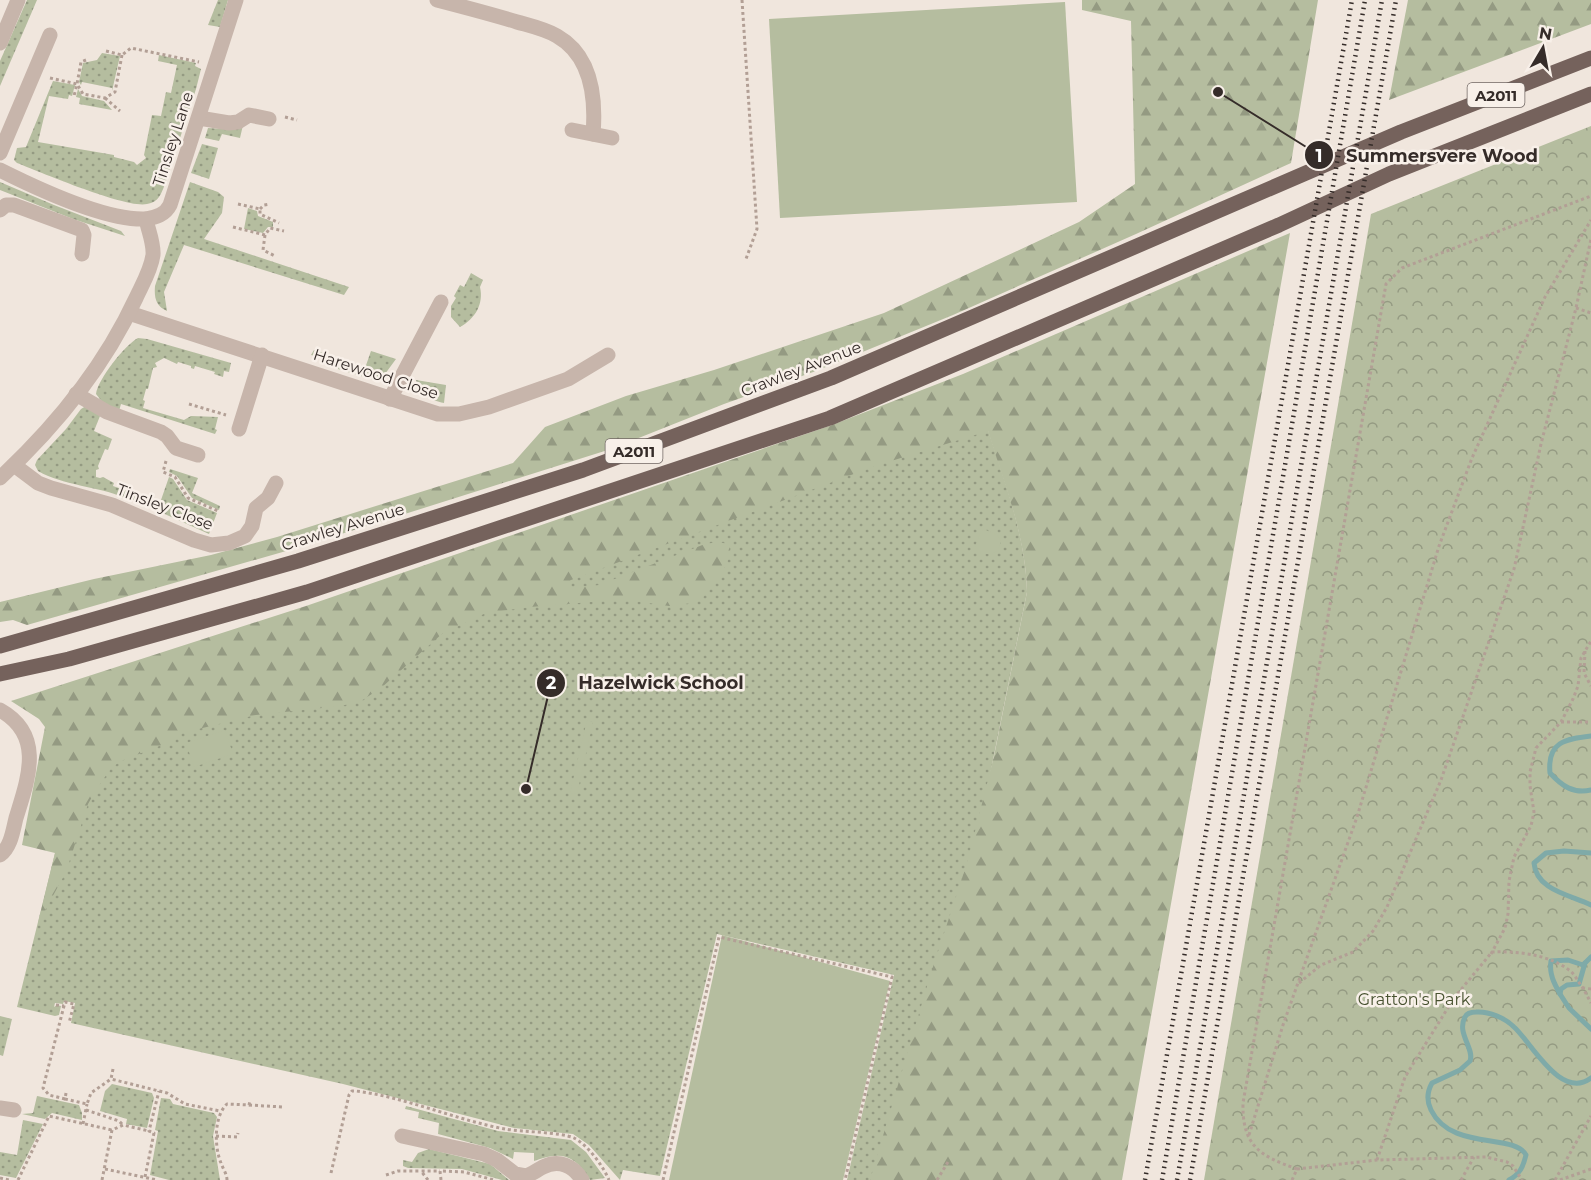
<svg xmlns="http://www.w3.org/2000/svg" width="1591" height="1180" font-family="Montserrat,sans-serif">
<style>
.grass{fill:url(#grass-dots)}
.forest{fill:url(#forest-firs)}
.park{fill:url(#park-crowns)}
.pitch{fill:#b5bd9f}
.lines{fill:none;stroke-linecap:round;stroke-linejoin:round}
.stream{stroke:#7faaa8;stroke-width:5}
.path{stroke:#b29f95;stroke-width:3;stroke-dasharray:3 3;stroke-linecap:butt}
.minor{stroke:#c7b5ab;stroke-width:15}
.major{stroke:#75625c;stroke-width:15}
.rail{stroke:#352c29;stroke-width:4.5;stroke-dasharray:1.5 4.5;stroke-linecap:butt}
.labels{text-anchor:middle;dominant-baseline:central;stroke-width:5;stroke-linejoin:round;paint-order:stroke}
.shield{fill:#f8f0e9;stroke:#706763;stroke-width:1.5}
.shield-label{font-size:15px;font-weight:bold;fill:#352c29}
.street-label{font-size:16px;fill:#352c29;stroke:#f8f0e9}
.park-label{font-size:16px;fill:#47512f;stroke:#f8f0e9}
.leader{fill:none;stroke:#352c29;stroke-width:2}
.callout-dot{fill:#352c29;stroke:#f8f0e9;stroke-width:2}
.mark-label{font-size:18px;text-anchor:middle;font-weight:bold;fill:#fff}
.callout-label{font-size:18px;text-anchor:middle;font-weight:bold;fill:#352c29;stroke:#f8f0e9;stroke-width:5;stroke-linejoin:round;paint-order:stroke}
</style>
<defs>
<pattern id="grass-dots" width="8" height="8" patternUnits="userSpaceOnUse" patternTransform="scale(1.5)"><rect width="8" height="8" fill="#b5bd9f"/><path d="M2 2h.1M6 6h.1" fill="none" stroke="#949a82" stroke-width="1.8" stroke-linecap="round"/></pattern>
<pattern id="forest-firs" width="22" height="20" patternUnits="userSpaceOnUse" patternTransform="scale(1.5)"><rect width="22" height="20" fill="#b5bd9f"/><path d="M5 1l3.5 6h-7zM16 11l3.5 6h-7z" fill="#949a82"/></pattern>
<pattern id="park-crowns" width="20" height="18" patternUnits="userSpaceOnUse" patternTransform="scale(1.5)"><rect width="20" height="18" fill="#b5bd9f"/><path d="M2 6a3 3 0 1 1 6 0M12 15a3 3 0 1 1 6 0" fill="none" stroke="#949a82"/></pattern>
</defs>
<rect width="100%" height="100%" fill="#f0e6dd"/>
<g class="grass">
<polygon points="27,0 37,0 0,86 0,61"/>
<polygon points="218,0 228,0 220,27 208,25"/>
<polygon points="102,53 120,56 112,91 112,88 82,82 81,85 79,82 83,63 97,60"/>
<path d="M159,55L196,63L195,66L201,69L196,89L165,184C161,194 159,202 147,204C127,209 40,172 17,163L14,160L17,148L26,147L53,81L75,85L72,96L69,95L68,99L49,96L38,142L114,155V157L134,162L137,165L146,158L144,155L152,115L161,116L166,92L171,93L177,65L158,61Z"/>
<polygon points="78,89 82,96 104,101 112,110 79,104 80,98 76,97"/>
<polygon points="243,125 240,138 222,134 219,141 205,138 208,128 224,129"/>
<polygon points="202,144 218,148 209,179 191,173"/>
<polygon points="0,182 54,205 121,231 125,236 73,219 0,190"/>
<path d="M190,182L218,192L224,197L222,213L204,239L349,287L344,295L184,245L164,292L167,311C156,306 154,298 155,286Z"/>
<polygon points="248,208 257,211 258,216 273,222 273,227 268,227 263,233 244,229"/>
<path d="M471,273L483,280L480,287C484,304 475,319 460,327L451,317V306L456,298L454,296L460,285L464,287Z"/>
<path d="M138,338L147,339L231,363L229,372L224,371L223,377L214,374L215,372L195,366L194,369L191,368V366L178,362L177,364L164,358L155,363L157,367L153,368L148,389H146L143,400L145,401L143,408L184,420L191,416L218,417L215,429L217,430L215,434L121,404L119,411L103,403L96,394C98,379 125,345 138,338Z"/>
<polygon points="314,350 336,357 335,361 364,371 371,351 396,359 385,374 374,380 338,369 333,361 311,355"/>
<path d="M416,380L446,385L444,403C430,400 418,395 416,380Z"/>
<path d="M86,406L100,416L94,431L112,439L108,450L105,449L98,466L99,469L96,470V477L100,478L103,477L114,483L113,486L158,502L161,500L169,477L173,479L187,500L217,513L209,534L127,497L125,498C98,486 64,486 38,471L35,465L37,460L66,429L81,409Z"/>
<path d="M984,417C1001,473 1026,533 1027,592L908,1180H847L894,975L717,934L660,1176L623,1170L620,1180L589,1145L573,1134L514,1128L343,1084L71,1023L75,1003L64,1001L63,1004L55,1003L54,1007L57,1005L61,1006L59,1015L55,1016L17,1007L55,853L72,725Z"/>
<polygon points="170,469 198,478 192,493 220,506 219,510 192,498 177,476 169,472"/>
<polygon points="0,1016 12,1019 3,1056 0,1055"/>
<polygon points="112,1084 152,1093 154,1098 147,1128 126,1124 127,1119 100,1111 105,1091"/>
<polygon points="37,1096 79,1105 82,1113 82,1120 52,1113 45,1119 22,1114 33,1113"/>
<polygon points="161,1098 170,1099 173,1104 214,1113 217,1117 213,1136 220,1180 169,1180 150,1175 158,1131 155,1130"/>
<path d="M406,1106L498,1131L571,1140L586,1152L605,1178L590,1180C574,1154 562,1151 534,1161V1153L514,1152L513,1159L490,1148L438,1134L439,1123L418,1118L419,1112L405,1109Z"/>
<polygon points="23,1120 43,1124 16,1178 0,1175 0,1152 17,1155"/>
<polygon points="429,1149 490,1164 509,1180 502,1180 462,1169 408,1168 403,1166 403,1160 412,1162 418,1153"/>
</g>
<g class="forest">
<polygon points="1082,0 1318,0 1291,163 1136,234 953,315 816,371 724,404 611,449 300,547 27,625 13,620 0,622 0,602 94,579 211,555 277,537 513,463 545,427 626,396 714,370 884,313 1079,222 1135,184 1131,21 1082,10"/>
<polygon points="1408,0 1591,0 1591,24 1389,100"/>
<path d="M1290,233L1122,1180H870L930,976L967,863L994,756L1027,592C1026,537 1004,483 988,431L875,466L571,580L566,584L571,588L599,585L705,544L718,542L728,544L731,553L720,578L703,597L692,603L669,606L628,600L603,601L530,607L486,613L443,633L381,688L361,701L341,706L256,715L182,733L167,743L121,761L111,768L96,790L88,804L66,872L38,923L55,853L22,845L45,727L39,719L11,701L306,606L832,425L963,374Z"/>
</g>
<polygon class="park" points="1591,126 1591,1180 1204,1180 1371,214"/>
<g class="pitch">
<polygon points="1065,2 1077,202 780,218 769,19"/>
<polygon points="986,530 997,535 1001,541 998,551 990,554 981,554 975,547 981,531"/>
<polygon points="587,720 593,722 577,794 570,793"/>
<polygon points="225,730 233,754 194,767 186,743"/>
<polygon points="722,935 890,981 843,1180 669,1180"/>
</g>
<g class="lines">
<g class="stream">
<path d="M1591,736C1565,739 1547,742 1550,773C1562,786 1573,794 1591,790"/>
<path d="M1591,853L1564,851L1546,853L1534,863C1536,890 1570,895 1591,905"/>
<polyline points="1591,957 1585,963 1579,984 1567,985 1561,989 1560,994 1569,1008 1591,1029"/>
<path d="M1560,994C1554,983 1549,974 1551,961L1568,960L1583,965L1585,963"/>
<path d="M1509,1180C1520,1174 1523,1167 1526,1155C1514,1133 1451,1151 1431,1110C1426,1100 1427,1092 1432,1083L1460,1070L1470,1061C1475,1049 1456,1033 1465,1017C1467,1013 1472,1012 1476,1012C1489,1011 1505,1018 1514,1027C1531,1042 1561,1101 1591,1078"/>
</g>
<g class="path">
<polyline points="742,0 757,229 746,259"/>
<polyline points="106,51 122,55 131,48 199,62"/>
<polyline points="86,60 81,62 77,84 83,94 105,98 115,92 122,55"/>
<polyline points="50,78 77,84 74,96"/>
<polyline points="105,98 120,111"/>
<polyline points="285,117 297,120"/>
<polyline points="238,204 260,209 260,214 279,223"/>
<polyline points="260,209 264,205 270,204"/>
<polyline points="233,227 265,235 270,228 284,231"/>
<polyline points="265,235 263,250 275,256"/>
<polyline points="1576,308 1591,313"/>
<polyline points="189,404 226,415"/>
<polyline points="166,461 163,472 175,477 188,498 218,511"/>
<polyline points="1585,651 1584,673 1591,686"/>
<polyline points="1561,722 1591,722"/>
<polyline points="1491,954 1505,928 1508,914 1509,881 1514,857 1531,826 1534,812 1530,786 1530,772 1536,748 1561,722 1573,699 1578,686 1581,658 1591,641"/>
<polyline points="1299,983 1321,965 1353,952 1373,931 1387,907 1441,780 1514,569 1541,444 1576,308 1591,239"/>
<polyline points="1591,989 1583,988 1591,1003"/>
<polyline points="56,1005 64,1006"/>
<polyline points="113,1069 111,1079 167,1093 185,1104 220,1111"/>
<polyline points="66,1093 65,1099 87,1104 91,1093 111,1079"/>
<polyline points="65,1099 49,1095 43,1088 65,1002 74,1004 69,1023"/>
<polyline points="249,1105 283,1107"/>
<polyline points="86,1110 119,1121 123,1125"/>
<polyline points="83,1124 87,1104"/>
<polyline points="1249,1135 1283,1025 1357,817 1439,546 1472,458 1545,297 1591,220"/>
<polyline points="216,1136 237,1137 238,1133"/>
<path d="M1377,1160L1405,1077L1454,998L1492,952C1516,951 1548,954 1569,970C1575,974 1578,982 1583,988"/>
<polyline points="105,1169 157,1180"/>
<polyline points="1297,1169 1377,1160 1486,1157 1507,1162 1513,1166 1522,1180"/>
<path d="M331,1173L349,1095L352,1091H356C405,1097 456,1120 505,1129C522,1132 561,1132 574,1138C588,1145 603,1166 609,1180"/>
<polyline points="386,1175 398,1171 421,1171"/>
<polyline points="145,1177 154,1133 149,1131 159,1091"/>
<polyline points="0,1178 9,1180"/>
<polyline points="18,1180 49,1116 112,1130"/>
<polyline points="102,1180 112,1130 123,1125 149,1131"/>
<path d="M227,1180C227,1174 223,1169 221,1163C214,1146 214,1116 227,1104L249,1105L250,1101"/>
<polyline points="428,1180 421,1171 440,1171"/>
<polyline points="441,1180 440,1171 464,1172 494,1180"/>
<polyline points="663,1180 719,937 892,977 845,1180"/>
<polyline points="937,1180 948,1162"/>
<path d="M1292,1180L1297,1169C1260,1156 1242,1146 1243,1103L1386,284L1402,268L1591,196"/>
<polyline points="1461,1180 1474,1157"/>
<polyline points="1555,1180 1591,1116"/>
<polyline points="1560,1180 1591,1169"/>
</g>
<g class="minor">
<path d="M437,0C464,7 491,14 517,22C531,26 545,29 557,36C592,56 596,98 593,134"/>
<polyline points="0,43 18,0"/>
<polyline points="199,118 229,123 238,122 249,115 269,119"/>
<polyline points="572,130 612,138"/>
<polyline points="0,153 50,35"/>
<path d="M0,170C36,188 106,221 146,219"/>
<polyline points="0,210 6,205 14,205 82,230 84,235 82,254"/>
<polyline points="129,313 438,414 459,414 489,407 568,379 608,355"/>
<polyline points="76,394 107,412 161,432 167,436 176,448 198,455"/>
<polyline points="390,399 441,302"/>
<polyline points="239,429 262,355"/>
<polyline points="14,465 38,483 51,488 112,505 194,540 211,545 229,543 245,536 252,526 256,508 268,498 276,483"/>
<path d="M0,478C55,427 104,367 136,298C142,285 151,270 153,255C154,243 148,230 146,219C156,217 165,215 170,205L236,0"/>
<path d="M0,710C45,735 28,779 16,818C13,830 11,847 0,855"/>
<polyline points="0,1108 14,1110"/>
<polyline points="402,1136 484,1154 497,1160 515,1174 526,1176 526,1180"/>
<path d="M526,1176C532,1174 537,1170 543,1167C559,1159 574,1166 582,1180"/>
</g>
<g class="major">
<polyline points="0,646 298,561 583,470 831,378 1401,132 1591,58"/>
<polyline points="0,674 69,659 307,592 830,418 1279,225 1389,174 1591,94"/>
</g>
<g class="rail">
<polyline points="1145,1180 1352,0"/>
<polyline points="1162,1180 1365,0"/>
<polyline points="1177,1180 1382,0"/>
<polyline points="1190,1180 1396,0"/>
</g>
</g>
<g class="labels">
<g class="shield">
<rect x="1467.5" y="83" width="57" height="24" rx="4.5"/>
<rect x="605.5" y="439" width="57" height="24" rx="4.5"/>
</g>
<g class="shield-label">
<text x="1496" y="95">A2011</text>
<text x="634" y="451">A2011</text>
</g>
<g class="street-label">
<text transform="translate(173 139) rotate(-72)">Tinsley Lane</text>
<text transform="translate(801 369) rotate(-21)">Crawley Avenue</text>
<text transform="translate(376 374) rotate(18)">Harewood Close</text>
<text transform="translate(165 507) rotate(21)">Tinsley Close</text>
<text transform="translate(343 527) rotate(-17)">Crawley Avenue</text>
</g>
<g class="park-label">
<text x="1414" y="999">Gratton's Park</text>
</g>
</g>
<path class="leader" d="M1218 92L1319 155M526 789L551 683"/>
<g class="callout-dot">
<circle cx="1218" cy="92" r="6"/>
<circle cx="526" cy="789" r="6"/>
<circle cx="1319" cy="155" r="15"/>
<circle cx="551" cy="683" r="15"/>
</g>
<g class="mark-label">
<text x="1319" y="162">1</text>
<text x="551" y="689">2</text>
</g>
<g class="callout-label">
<text x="1442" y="162">Summersvere Wood</text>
<text x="661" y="689">Hazelwick School</text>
</g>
<g transform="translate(1543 48) rotate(10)" stroke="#f8f0e9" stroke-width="4.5" paint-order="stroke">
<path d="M0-4.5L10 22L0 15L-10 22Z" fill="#352c29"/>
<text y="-9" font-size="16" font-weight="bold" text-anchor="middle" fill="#352c29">N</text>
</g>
</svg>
